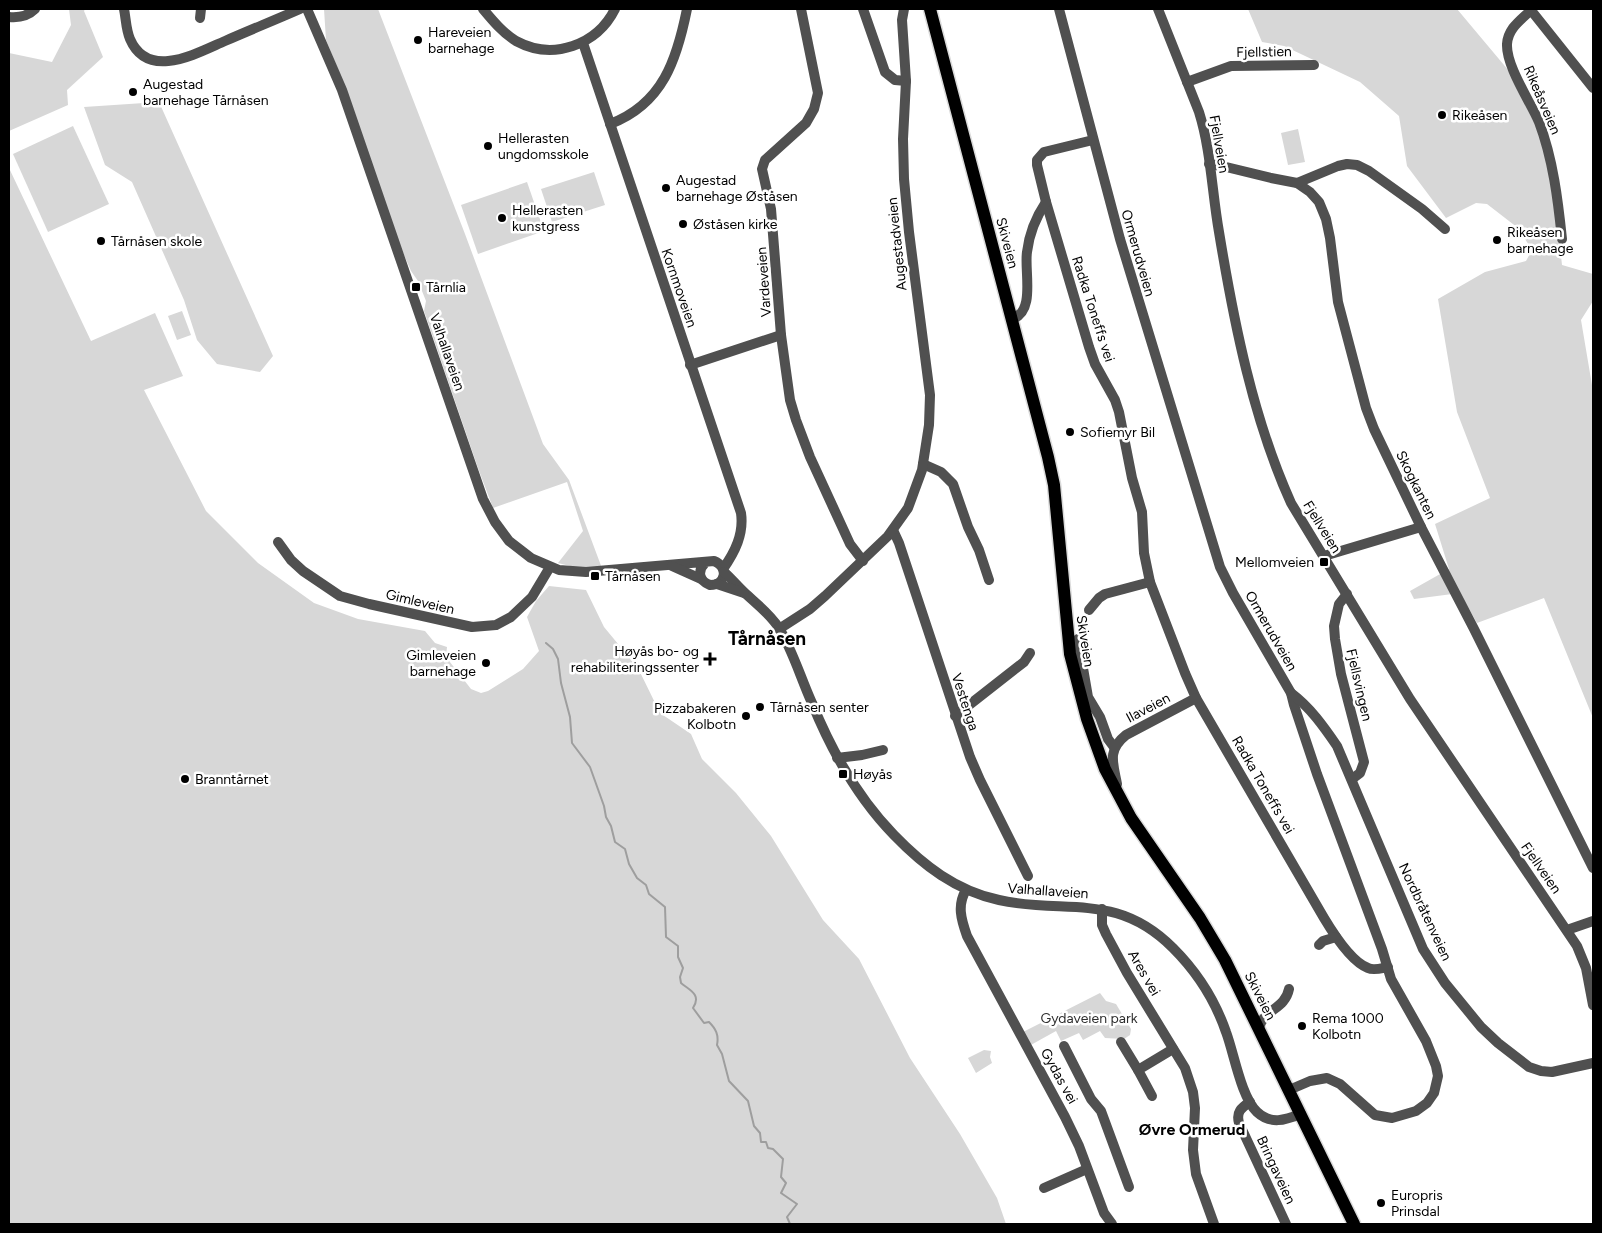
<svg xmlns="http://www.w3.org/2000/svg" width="1602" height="1233" font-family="Figtree,sans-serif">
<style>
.green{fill:#d7d7d7}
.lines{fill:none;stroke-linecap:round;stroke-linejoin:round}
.stream{stroke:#9e9e9e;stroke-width:2}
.major-casing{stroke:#dbdbdb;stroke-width:15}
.minor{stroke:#505050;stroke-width:10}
.major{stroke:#000;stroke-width:12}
.poi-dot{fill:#000;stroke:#fff;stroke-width:2}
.labels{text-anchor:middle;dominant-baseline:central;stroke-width:5;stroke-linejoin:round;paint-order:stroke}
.poi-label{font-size:14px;fill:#000;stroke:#fff;text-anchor:start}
.street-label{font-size:14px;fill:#000;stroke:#fff}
.park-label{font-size:14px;fill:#2e2e2e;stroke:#fff}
.quarter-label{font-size:16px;font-weight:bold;fill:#000;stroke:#fff}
.district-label{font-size:19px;font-weight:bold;fill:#000;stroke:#fff}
</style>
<rect width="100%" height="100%" fill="#fff"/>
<g class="green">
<polygon points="69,9 85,9 84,11 103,57 67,90 68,105 9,131 9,53 52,62 71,25"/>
<polygon points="324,9 378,9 465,234 543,444 569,480 603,571 582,569 558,563 583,531 567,482 493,508 478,468 424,311 426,301 418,281 411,271 401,248 344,84 326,40"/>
<polygon points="1248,9 1457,9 1509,71 1548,137 1562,265 1593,274 1593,301 1581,320 1593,391 1593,718 1544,598 1477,623 1460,593 1414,599 1410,591 1449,569 1435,524 1490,498 1457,412 1438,299 1485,272 1526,261 1532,250 1518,228 1487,204 1476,203 1446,218 1407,166 1399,116 1360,82 1284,46 1262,42"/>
<polygon points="159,102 273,356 260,372 217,364 197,340 184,300 132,182 105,165 84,107"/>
<polygon points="73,126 109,204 48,232 13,154"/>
<polygon points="1298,129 1305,162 1288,165 1281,133"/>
<polygon points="9,168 91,341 155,313 183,376 144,390 206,511 258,563 314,603 358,619 425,631 435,643 447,647 446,657 471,689 481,693 488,691 523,669 539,651 527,617 536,601 549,586 586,590 604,627 638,668 660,713 691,734 702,759 736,793 771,836 823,920 859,959 910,1058 960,1134 997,1198 1006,1224 9,1224"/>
<polygon points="594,172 605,205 552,222 541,189"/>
<polygon points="527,182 544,231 478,254 461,205"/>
<polygon points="182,311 191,335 177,340 168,316"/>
<polygon points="1100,993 1106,1001 1116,1004 1131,1029 1130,1035 1124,1039 1105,1038 1100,1031 1083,1040 1079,1033 1061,1041 1056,1031 1029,1046 1023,1032"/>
<polygon points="984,1050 991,1051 990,1057 992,1063 976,1073 968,1058"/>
</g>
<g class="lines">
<path class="stream" d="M546,643L553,649L558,659L561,683L570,717L572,743L590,767L604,806L606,817L611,826L615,842L625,849L629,864L637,878L646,885L649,894L665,907L666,937L678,946V957L683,968L680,977L681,983C689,990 702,994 693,1008L704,1023L709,1022C716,1029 719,1035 717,1045L722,1054L729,1081L748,1101L754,1126L760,1133L761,1142H766L768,1148L773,1149L783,1159L781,1177L786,1183L781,1193L797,1204L787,1217L790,1224"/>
<defs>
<polyline id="major" points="930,9 1048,457 1054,485 1070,654 1087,719 1105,769 1131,818 1200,918 1225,960 1354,1224"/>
</defs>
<use href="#major" class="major-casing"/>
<g class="minor">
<path d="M124,9C126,19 126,30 130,39C148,81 197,53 225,41C250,30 275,20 300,9"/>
<path d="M307,9L342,90L483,499L495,522L509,541L531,558L559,570L586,572L714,561C729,567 726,585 710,585C699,581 697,571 705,563"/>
<path d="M483,9C493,21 503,33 516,41C553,61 597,45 615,9"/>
<polyline points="801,9 818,93 814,109 806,123 765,160 762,169 771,209 781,335 790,400 796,420 810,457 850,544 863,561"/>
<polyline points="863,9 885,72 895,80 906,81"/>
<polyline points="1059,9 1120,239 1220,567 1233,593 1291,693 1294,705 1317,774 1382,949 1391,979 1426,1041 1436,1066 1438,1076 1434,1093 1427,1103 1416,1111 1392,1118 1375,1115 1340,1084 1327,1078 1310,1081 1289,1090"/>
<path d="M1158,9L1199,112C1211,150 1212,193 1219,232C1234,323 1253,419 1291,503L1410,699L1577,946L1586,968L1593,1005"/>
<polyline points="1530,9 1593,88"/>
<path d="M1531,10C1521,20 1508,28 1507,44C1506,66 1530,101 1539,122C1553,159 1558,200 1562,239"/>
<path d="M9,17C19,18 28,16 35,9"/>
<polyline points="200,18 201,9"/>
<path d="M583,43L741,513C744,534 735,552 723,569"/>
<polyline points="1187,82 1231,66 1314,65"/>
<path d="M610,124C663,104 677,59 687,9"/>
<path d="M1093,140L1044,152L1037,160V165L1046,202L1089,347L1095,364L1115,400L1119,412L1132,478L1142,512L1144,553L1150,582L1185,673L1196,698L1324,918C1333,933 1352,962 1368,968C1374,971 1382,968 1388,967"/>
<polyline points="1209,164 1222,166 1271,178 1297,183 1310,192 1319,202 1326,219 1330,238 1338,302 1366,408 1374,429 1421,527 1474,629 1593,868"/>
<polyline points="1297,183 1338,166 1347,164 1357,165 1369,171 1422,209 1445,229"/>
<path d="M1012,319C1036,312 1024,271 1027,252C1029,235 1036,217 1046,202"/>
<polyline points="690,365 781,335"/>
<polyline points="923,464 941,472 953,484 968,527 979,550 989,580"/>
<polyline points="893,530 899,543 970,757 980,780 1028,876"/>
<polyline points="278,542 291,560 303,571 340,596 369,604 472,627 496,625 511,617 532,597 550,567"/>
<polyline points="1324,556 1421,527"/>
<polyline points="672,566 701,579"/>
<path d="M724,572C732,579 738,587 746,594C758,605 770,614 779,628C793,651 801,679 812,703C832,752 857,797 894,835C923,865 956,891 999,900C1066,915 1116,891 1173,948C1197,972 1215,1000 1226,1032C1234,1053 1241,1097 1257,1112C1271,1125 1285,1120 1301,1114"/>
<polyline points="717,584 744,593"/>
<polyline points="1347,594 1339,604 1334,626 1335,639 1341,674 1364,762 1360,773 1352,779"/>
<polyline points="1089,610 1099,598 1105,594 1150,582"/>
<polyline points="779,629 810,609 825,596 888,536 908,508 922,470 929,425 930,395 909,232 904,179 903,139 906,81 902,20 904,9"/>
<polyline points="1078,639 1088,697 1100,717 1108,739 1114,747"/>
<path d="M1291,693C1310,707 1324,727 1337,746L1423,949L1445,983L1481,1027L1498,1043L1529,1067L1541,1071L1552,1072L1593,1063"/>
<polyline points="955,716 1024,662 1030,653"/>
<polyline points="837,758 862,755 883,750"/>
<path d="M1116,786L1117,784C1113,763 1107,750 1126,735L1196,698"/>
<path d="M966,890C957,905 961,919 967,936L1065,1117L1079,1146L1104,1213L1112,1224"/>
<polyline points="1102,909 1102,925 1106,934 1127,973 1185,1068 1193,1092 1195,1108 1193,1150 1196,1174 1214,1224"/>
<polyline points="1567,930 1593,921"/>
<polyline points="1319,945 1323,941 1336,937"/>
<path d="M1259,1027C1265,1009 1285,1009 1289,989"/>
<polyline points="1121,1042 1138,1070"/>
<polyline points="1064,1046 1091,1099 1101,1111 1129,1187"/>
<polyline points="1152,1096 1138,1070 1173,1049"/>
<path d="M1250,1102C1241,1108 1236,1112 1239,1123L1286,1224"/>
<polyline points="1044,1188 1087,1169"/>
</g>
<use href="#major" class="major"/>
</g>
<g class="poi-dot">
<circle cx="418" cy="40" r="5"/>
<circle cx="133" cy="92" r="5"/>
<circle cx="1442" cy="115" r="5"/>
<circle cx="488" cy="146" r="5"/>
<circle cx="666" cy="188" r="5"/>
<circle cx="502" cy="218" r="5"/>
<circle cx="683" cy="224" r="5"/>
<circle cx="1497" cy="240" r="5"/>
<circle cx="101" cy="241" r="5"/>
<rect x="411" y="282" width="10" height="10" rx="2.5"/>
<circle cx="1070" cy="432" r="5"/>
<rect x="1319" y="557" width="10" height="10" rx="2.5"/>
<rect x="590" y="571" width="10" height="10" rx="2.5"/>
<path d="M707.5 651.5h5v5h5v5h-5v5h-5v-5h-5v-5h5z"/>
<circle cx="486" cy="663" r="5"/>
<circle cx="760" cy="707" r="5"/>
<circle cx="746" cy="716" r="5"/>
<rect x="838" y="769" width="10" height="10" rx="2.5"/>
<circle cx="185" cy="779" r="5"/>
<circle cx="1302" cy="1026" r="5"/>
<circle cx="1381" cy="1203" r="5"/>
</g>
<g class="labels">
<g class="poi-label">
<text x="428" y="32">Hareveien<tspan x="428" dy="16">barnehage</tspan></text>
<text x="143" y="84">Augestad<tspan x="143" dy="16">barnehage Tårnåsen</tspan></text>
<text x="1452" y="115">Rikeåsen</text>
<text x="498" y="138">Hellerasten<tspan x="498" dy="16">ungdomsskole</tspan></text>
<text x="676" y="180">Augestad<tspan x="676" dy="16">barnehage Øståsen</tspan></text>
<text x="512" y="210">Hellerasten<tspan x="512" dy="16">kunstgress</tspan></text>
<text x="693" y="224">Øståsen kirke</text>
<text x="1507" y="232">Rikeåsen<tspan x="1507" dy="16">barnehage</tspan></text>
<text x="111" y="241">Tårnåsen skole</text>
<text x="426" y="287">Tårnlia</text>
<text x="1080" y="432">Sofiemyr Bil</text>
<text x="1314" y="562" text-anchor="end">Mellomveien</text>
<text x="605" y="576">Tårnåsen</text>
<text x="699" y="651" text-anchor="end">Høyås bo- og<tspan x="699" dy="16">rehabiliteringssenter</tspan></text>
<text x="476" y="655" text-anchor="end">Gimleveien<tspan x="476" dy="16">barnehage</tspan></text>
<text x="770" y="707">Tårnåsen senter</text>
<text x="736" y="708" text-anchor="end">Pizzabakeren<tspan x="736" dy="16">Kolbotn</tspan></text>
<text x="853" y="774">Høyås</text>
<text x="195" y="779">Branntårnet</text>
<text x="1312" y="1018">Rema 1000<tspan x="1312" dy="16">Kolbotn</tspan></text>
<text x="1391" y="1195">Europris<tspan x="1391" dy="16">Prinsdal</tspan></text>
</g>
<g class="street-label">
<text transform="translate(1264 52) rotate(-1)">Fjellstien</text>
<text transform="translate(1542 100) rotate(67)">Rikeåsveien</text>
<text transform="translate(1219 144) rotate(80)">Fjellveien</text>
<text transform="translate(1007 243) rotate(75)">Skiveien</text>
<text transform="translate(897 244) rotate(-96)">Augestadveien</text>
<text transform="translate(1138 253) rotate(74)">Ormerudveien</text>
<text transform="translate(764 282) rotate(-94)">Vardeveien</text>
<text transform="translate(679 288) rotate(71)">Kornmoveien</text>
<text transform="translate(1093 309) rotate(72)">Radka Toneffs vei</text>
<text transform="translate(447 352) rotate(71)">Valhallaveien</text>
<text transform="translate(1416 485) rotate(64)">Skogkanten</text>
<text transform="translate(1322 527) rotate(58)">Fjellveien</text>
<text transform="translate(420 602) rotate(13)">Gimleveien</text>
<text transform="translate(1271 631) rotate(60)">Ormerudveien</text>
<text transform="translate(1085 641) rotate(81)">Skiveien</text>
<text transform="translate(1359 685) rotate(77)">Fjellsvingen</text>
<text transform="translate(965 702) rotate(72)">Vestenga</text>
<text transform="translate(1148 708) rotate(-28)">Ilaveien</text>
<text transform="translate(1263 785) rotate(60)">Radka Toneffs vei</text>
<text transform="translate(1541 868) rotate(55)">Fjellveien</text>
<text transform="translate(1048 891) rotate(4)">Valhallaveien</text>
<text transform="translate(1425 912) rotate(65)">Nordbråtenveien</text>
<text transform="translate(1144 973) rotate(60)">Ares vei</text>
<text transform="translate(1260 996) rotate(63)">Skiveien</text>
<text transform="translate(1059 1076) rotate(61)">Gydas vei</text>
<text transform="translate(1276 1170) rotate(65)">Bringaveien</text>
</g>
<g class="park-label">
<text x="1089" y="1018">Gydaveien park</text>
</g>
<g class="quarter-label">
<text x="1192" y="1129">Øvre Ormerud</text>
</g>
<g class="district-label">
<text x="767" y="638">Tårnåsen</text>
</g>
</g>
<rect width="1602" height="1233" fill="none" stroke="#000000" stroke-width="20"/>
</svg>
